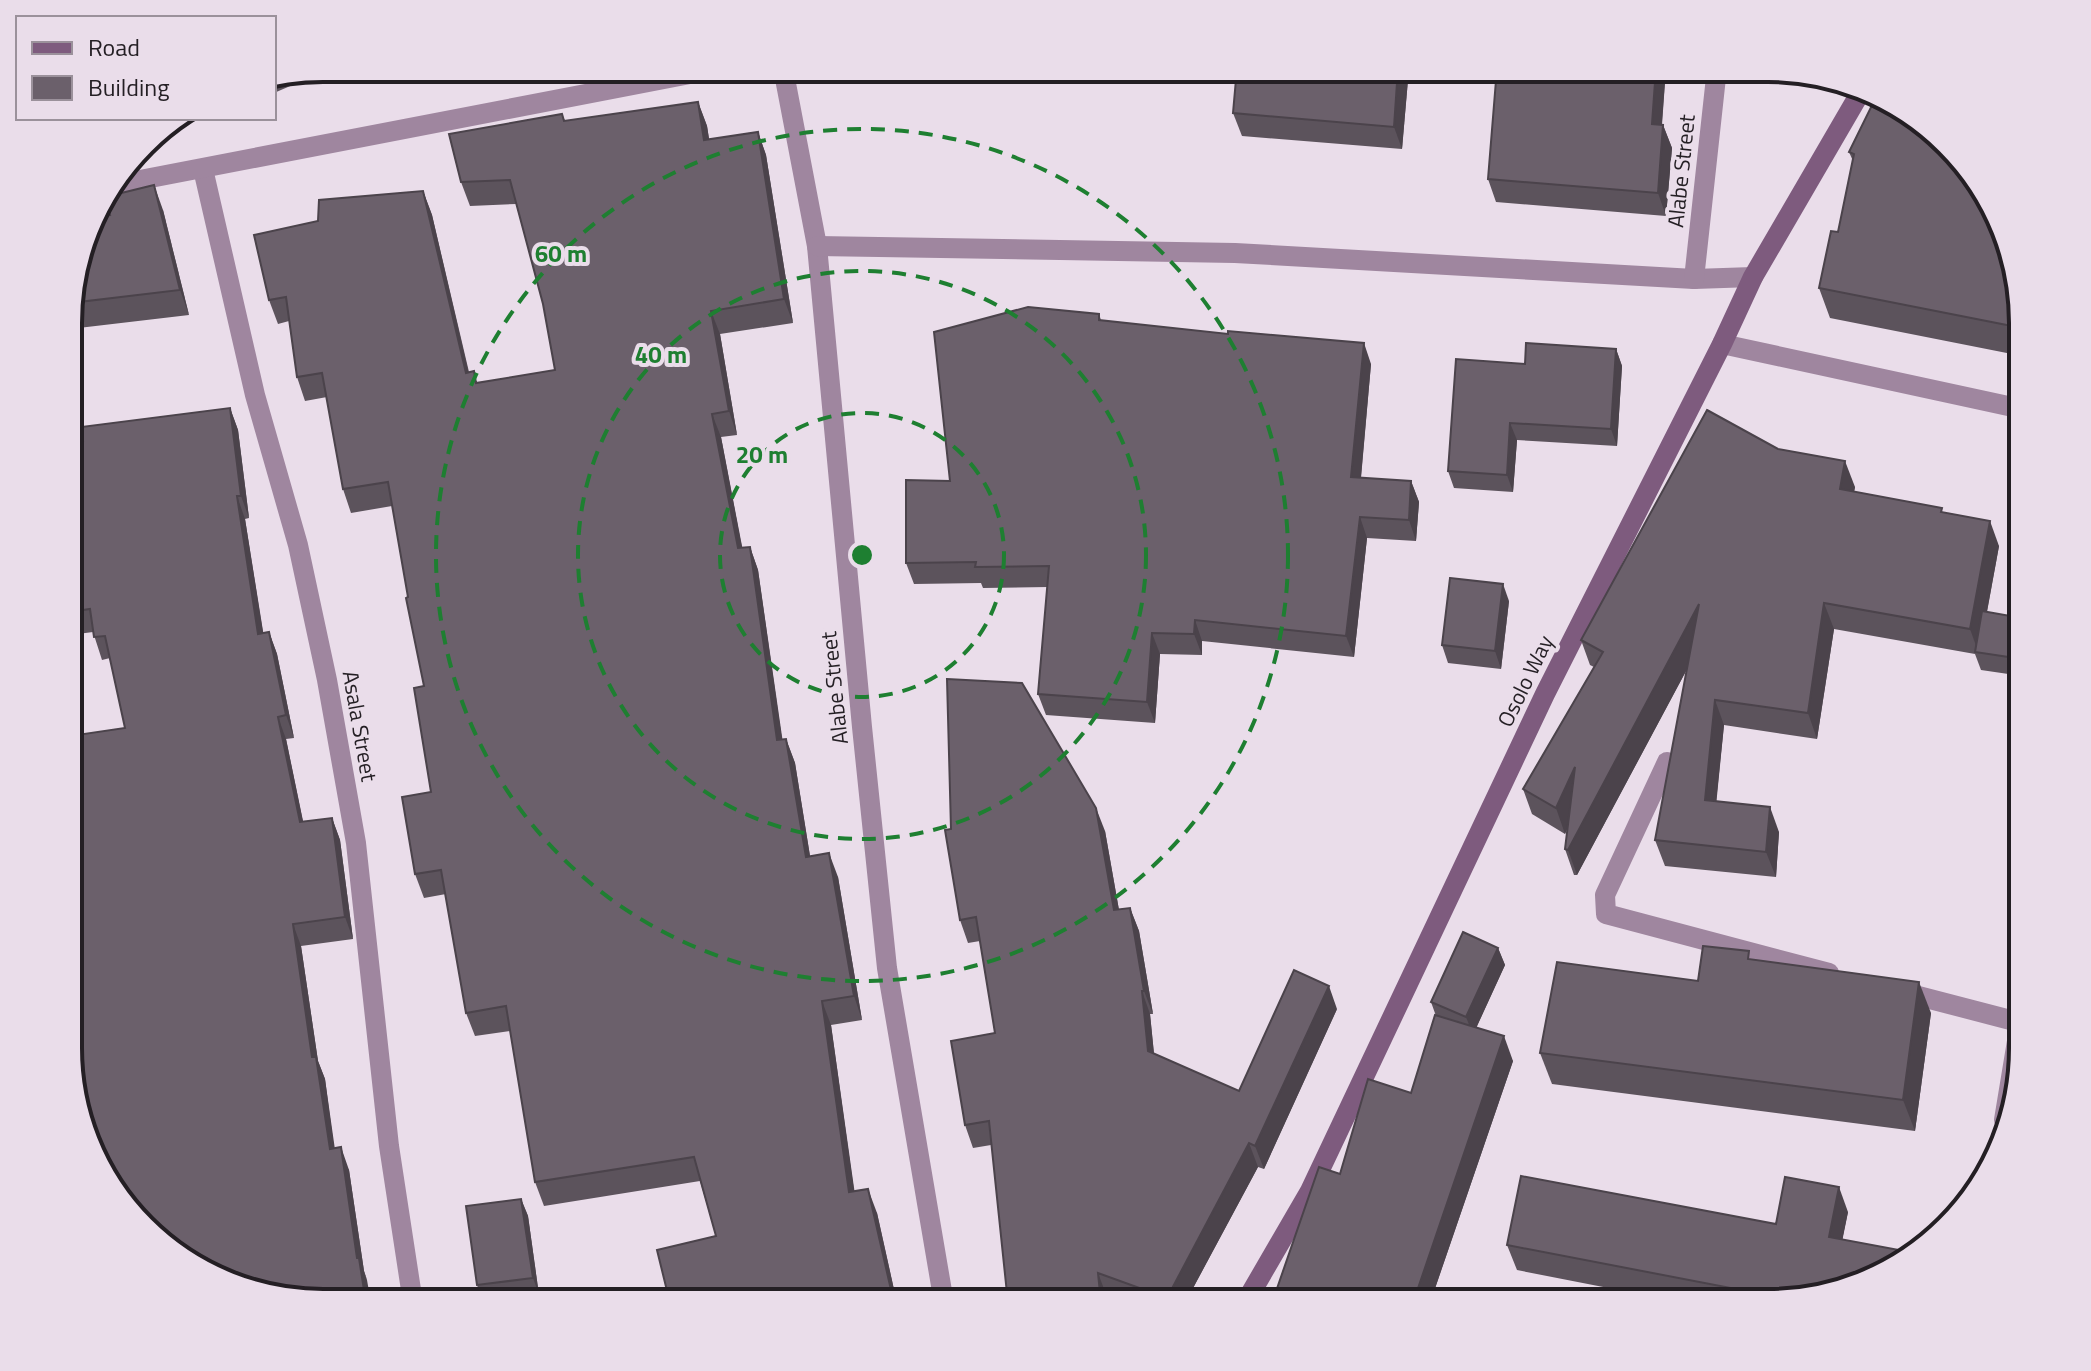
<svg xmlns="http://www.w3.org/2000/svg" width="2091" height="1371" font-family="'Titillium Web',sans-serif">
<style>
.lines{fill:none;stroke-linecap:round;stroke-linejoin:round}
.minor{stroke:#9f869f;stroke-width:20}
.secondary{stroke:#7e5b7e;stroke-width:20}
.wall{fill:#5c535c}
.shaded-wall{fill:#4b434b}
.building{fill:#6b606b;stroke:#4b434b;stroke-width:2}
.ring{fill:none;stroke:#1e7f31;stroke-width:4;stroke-dasharray:14 10}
.labels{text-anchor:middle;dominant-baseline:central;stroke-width:8;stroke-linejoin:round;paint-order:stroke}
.street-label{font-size:22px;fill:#241f24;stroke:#eaddea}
.rim{fill:none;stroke:#241f24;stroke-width:4}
.centre{fill:#1e7f31;stroke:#eaddea;stroke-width:4}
.ring-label{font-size:24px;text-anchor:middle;font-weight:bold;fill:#1e7f31;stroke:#eaddea;stroke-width:8;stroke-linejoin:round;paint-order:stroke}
</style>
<rect width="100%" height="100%" fill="#eaddea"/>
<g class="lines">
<g class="minor">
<polyline points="783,68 817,246 862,727 887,968 944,1303"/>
<polyline points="203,169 255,395 298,545 327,680 356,843 389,1146 413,1303"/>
<polyline points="114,185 721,68"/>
<polyline points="817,246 1235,253 1694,279 1753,277"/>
<polyline points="1694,279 1717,68"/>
<polyline points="1722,344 2022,409"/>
<polyline points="1667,762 1605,895 1606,914 1829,973"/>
<polyline points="1899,991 2022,1023"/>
<polyline points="2004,1120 2020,1023"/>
</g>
<polyline class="secondary" points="1245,1303 1310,1191 1545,694 1722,344 1753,277 1863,88"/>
</g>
<g class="wall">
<polygon points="323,68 332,68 274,93 274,78"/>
<polygon points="1237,68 1409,68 1402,149 1242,136 1233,113"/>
<polygon points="1497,68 1666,68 1662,125 1663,125 1672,148 1666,216 1496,202 1488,179"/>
<polygon points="1877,95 2022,307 2022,356 1830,318 1819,288 1838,232 1853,161 1849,152"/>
<polygon points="698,102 707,126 709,139 758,132 766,155 793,323 720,334 737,435 721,437 742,548 750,547 758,570 782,740 786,739 795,763 810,856 838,877 862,1020 831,1025 854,1191 877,1213 897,1303 670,1303 716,1236 700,1181 544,1206 535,1182 510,1031 475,1036 466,1013 446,894 424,898 415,874 431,792 424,686 392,506 351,513 343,489 327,397 305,401 297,377 289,321 278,324 269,300 318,221 423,191 432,215 469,372 478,383 555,370 543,304 516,204 470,206 461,182 562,114 565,121"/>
<polygon points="163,210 189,315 70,329 70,291"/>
<polygon points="1099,314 1101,320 1371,364 1361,478 1411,481 1419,502 1416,541 1367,538 1354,657 1202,641 1202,655 1160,654 1155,723 1046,715 1038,694 1048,587 983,588 981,583 914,584 906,563 950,481"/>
<polygon points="1616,349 1622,366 1617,446 1517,440 1513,492 1454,488 1448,471 1525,364"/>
<polygon points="230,408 238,430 249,518 245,519 263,633 269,632 277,654 294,738 286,739 303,822 332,818 340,840 353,939 301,946 318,1061 325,1079 334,1148 349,1170 364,1271 367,1280 125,728 110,658 102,660 93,632 70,635 70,442 83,441"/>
<polygon points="1778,449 1855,487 1854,492 1944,513 1999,546 1987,612 2022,618 2022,676 1981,670 1975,654 1834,629 1817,739 1724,725 1716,802 1779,832 1776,877 1665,866 1655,840 1687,669 1577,875 1574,875 1565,849 1567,829 1565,834 1532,814 1523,789 1594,667 1590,665 1581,640"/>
<polygon points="1509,601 1501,669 1448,663 1442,645"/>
<polygon points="1105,831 1119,910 1130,908 1139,931 1153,1014 1150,1014 1154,1054 1239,1091 1337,1009 1264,1169 1258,1167 1185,1303 1124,1303 1107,1297 991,1145 973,1148 965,1125 995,1033 980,941 968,943 960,920"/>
<polygon points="1498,948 1505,965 1476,1028 1513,1061 1430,1303 1272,1303 1340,1174 1411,1093 1436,1016 1431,1002"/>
<polygon points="1752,960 1931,1013 1915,1131 1552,1084 1540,1053 1698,981"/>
<polygon points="521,1199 528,1216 539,1295 483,1303 477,1285"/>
<polygon points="1848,1212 1842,1240 1899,1250 1903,1261 1895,1269 1784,1302 1685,1303 1517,1270 1507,1245 1776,1224"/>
</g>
<g class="shaded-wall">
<polygon points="1398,68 1409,68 1402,149 1394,127"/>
<polygon points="1656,68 1666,68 1660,147 1652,124"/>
<polygon points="698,102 707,126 713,164 704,140"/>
<polygon points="1663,125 1672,148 1666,216 1658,193"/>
<polygon points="758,132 766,155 793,323 784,299"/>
<polygon points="154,185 163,210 189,315 180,290"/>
<polygon points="423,191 432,215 474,396 466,373"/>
<polygon points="711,311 720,334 737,435 729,411"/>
<polygon points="1364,343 1371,364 1359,498 1351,477"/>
<polygon points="1616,349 1622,366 1617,446 1611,429"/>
<polygon points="230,408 238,430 249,518 241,496"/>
<polygon points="712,414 721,437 747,572 738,548"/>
<polygon points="1510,423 1517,440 1513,492 1507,475"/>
<polygon points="1845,461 1855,487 1849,515 1840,489"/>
<polygon points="1411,481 1419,502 1416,541 1409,520"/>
<polygon points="237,496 245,519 267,656 258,634"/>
<polygon points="1360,517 1367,538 1354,657 1346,636"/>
<polygon points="1990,521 1999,546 1979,654 1970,629"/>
<polygon points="750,547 758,570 786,764 777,740"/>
<polygon points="1503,584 1509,601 1501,669 1495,651"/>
<polygon points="1824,603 1834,629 1817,739 1808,713"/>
<polygon points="1699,604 1708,630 1577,875 1568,850"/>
<polygon points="1195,620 1202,641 1202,655 1194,634"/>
<polygon points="269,632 277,654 294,738 286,715"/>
<polygon points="1152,633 1160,654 1155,723 1147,702"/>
<polygon points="1715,700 1724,725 1714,826 1705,800"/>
<polygon points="278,717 286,739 308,845 300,822"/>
<polygon points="786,739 795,763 814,881 806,857"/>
<polygon points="1575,767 1584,792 1565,834 1556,808"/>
<polygon points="1770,807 1779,832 1776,877 1766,852"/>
<polygon points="1096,808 1105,831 1123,933 1114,910"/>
<polygon points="332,818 340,840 353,939 345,917"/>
<polygon points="829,853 838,877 862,1020 854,996"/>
<polygon points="1130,908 1139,931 1153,1014 1144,991"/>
<polygon points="293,924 301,946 318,1061 325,1079 338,1171 330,1149 312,1057"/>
<polygon points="1498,948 1505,965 1473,1035 1466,1017"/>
<polygon points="1919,982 1931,1013 1915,1131 1903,1100"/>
<polygon points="1329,986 1337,1009 1264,1169 1255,1146"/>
<polygon points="1142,991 1150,1014 1156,1074 1148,1051"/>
<polygon points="822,1001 831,1025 858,1216 849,1192"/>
<polygon points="1504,1036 1513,1061 1430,1303 1413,1303"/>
<polygon points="1249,1143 1258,1167 1185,1303 1168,1303 1167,1298"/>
<polygon points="341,1147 349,1170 364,1271 367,1280 371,1303 366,1303 357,1258"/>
<polygon points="1839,1187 1848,1212 1838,1262 1829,1237"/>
<polygon points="868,1189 877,1213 897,1303 894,1303"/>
<polygon points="521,1199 528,1216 539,1295 533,1278"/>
<polygon points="1899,1250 1903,1261 1896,1268"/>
<polygon points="1098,1273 1107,1297 1107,1303 1101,1303"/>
</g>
<g class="building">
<polygon points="1237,68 1398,68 1394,127 1233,113"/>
<polygon points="1497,68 1656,68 1652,124 1663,125 1658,193 1488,179"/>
<polygon points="1877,95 1910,111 1989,196 2022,307 2022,328 1819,288 1831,231 1838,232 1854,154 1849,152"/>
<polygon points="698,102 704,140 758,132 784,299 711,311 729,411 712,414 738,548 750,547 777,740 786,739 806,857 829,853 854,996 822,1001 849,1192 868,1189 894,1303 670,1303 657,1250 716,1236 694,1157 535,1182 506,1006 466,1013 441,870 415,874 402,797 431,792 414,688 424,686 406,598 408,597 388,482 343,489 322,373 297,377 286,297 269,300 254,235 318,221 319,200 423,191 466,373 474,371 476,383 555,370 543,304 510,180 461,182 449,134 562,114 564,121"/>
<polygon points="154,185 180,290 70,303 70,291 93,216 110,215 105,197"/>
<polygon points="1028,307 1099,314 1099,320 1228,334 1228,331 1364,343 1351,477 1411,481 1409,520 1360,517 1346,636 1195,620 1194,634 1152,633 1147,702 1038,694 1049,566 975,567 976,562 906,563 906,480 950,481 934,332"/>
<polygon points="1526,343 1616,349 1611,429 1510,423 1507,475 1448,471 1456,359 1525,364"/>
<polygon points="230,408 241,496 237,496 258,634 269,632 286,715 278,717 300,822 332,818 345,917 293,924 312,1057 316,1057 330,1149 341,1147 357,1258 359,1258 366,1303 323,1303 242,1290 181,1260 102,1176 70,1080 70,736 125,728 105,636 94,637 90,609 70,612 70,442 83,441 81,427"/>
<polygon points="1707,410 1778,449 1845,461 1840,489 1942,508 1941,512 1990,521 1970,629 1824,603 1808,713 1715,700 1705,800 1770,807 1766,852 1655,840 1699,604 1568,850 1565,849 1575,767 1556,808 1523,789 1603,652 1581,640"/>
<polygon points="1450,578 1503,584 1495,651 1442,645"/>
<polygon points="1982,611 2022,618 2022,659 1975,652"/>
<polygon points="947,679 1022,683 1096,808 1114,910 1130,908 1144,991 1142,991 1148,1051 1239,1091 1294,970 1329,986 1255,1146 1249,1143 1167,1298 1098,1273 1101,1303 1008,1303 989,1121 965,1125 951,1041 995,1033 976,917 960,920 945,830 951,829"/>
<polygon points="1463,932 1498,948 1466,1017 1431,1002"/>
<polygon points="1703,946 1749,951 1748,959 1919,982 1903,1100 1540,1053 1557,962 1698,981"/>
<polygon points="1435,1015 1504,1036 1413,1303 1272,1303 1319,1167 1340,1174 1368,1079 1411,1093"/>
<polygon points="1521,1176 1776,1224 1785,1177 1839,1187 1829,1237 1899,1250 1896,1268 1793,1300 1507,1245"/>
<polygon points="521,1199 533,1278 477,1285 466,1206"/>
</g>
<g class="ring">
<circle cx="862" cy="555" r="142"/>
<circle cx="862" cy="555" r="284"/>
<circle cx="862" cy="555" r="426"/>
</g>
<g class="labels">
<g class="street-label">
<text transform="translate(1681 171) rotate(-84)">Alabe Street</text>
<text transform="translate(1525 681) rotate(-64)">Osolo Way</text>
<text transform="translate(834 688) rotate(-96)">Alabe Street</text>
<text transform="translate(360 726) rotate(80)">Asala Street</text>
</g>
</g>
<path d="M0 0H2091V1371H0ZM323 82H1768A241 241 0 0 1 2009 323V1048A241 241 0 0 1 1768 1289H323A241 241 0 0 1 82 1048V323A241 241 0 0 1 323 82Z" fill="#eaddea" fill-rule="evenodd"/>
<path class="rim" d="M323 82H1768A241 241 0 0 1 2009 323V1048A241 241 0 0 1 1768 1289H323A241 241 0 0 1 82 1048V323A241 241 0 0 1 323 82Z"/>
<circle cx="862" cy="555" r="12" class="centre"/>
<g class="ring-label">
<text x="561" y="262">60 m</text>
<text x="661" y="363">40 m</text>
<text x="762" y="463">20 m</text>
</g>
<rect x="16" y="16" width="260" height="104" fill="#eaddea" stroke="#9b919b" stroke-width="2"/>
<rect x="32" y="42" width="40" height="12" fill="#7e5b7e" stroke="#9b919b" stroke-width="2"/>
<text x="88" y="56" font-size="24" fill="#241f24">Road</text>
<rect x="32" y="76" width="40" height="24" fill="#6b606b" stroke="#9b919b" stroke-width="2"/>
<text x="88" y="96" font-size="24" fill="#241f24">Building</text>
</svg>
